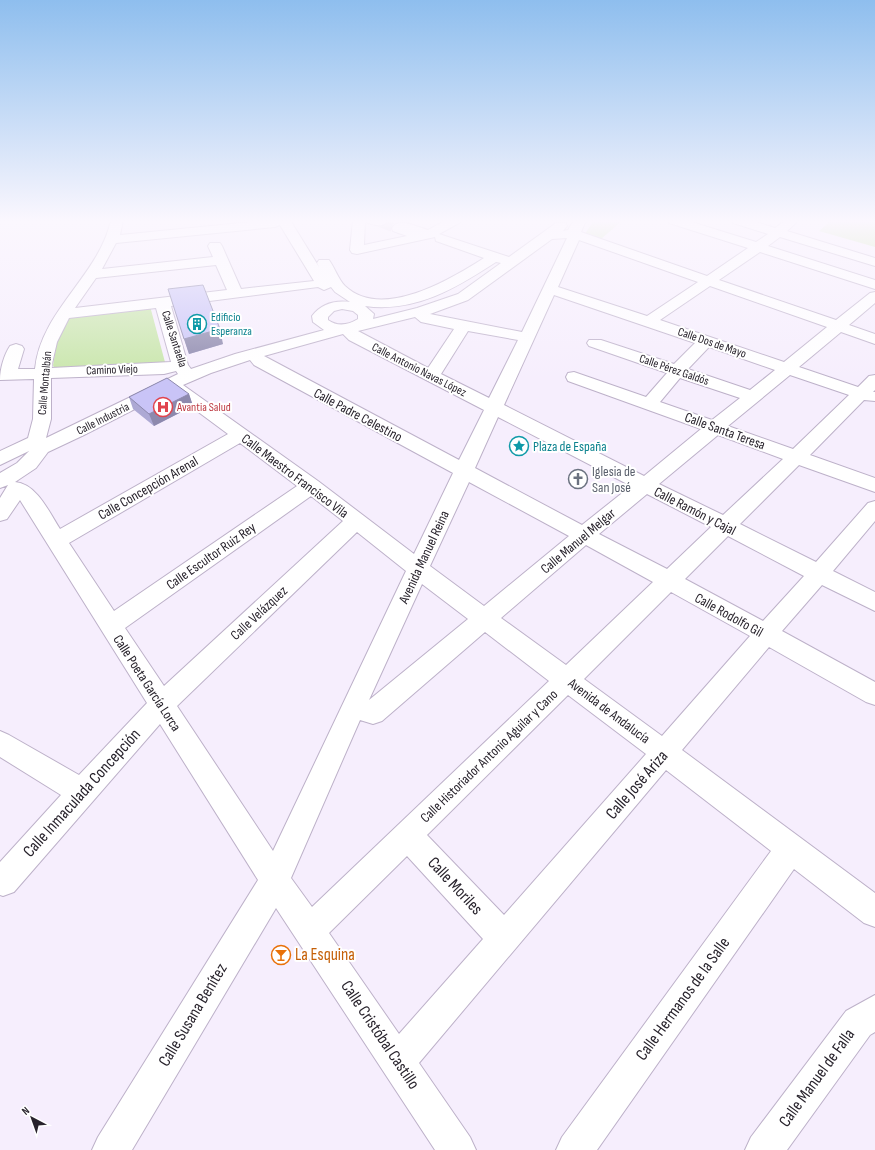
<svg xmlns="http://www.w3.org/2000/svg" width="875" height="1150" font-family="'Sofia Sans Condensed',sans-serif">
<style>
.green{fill:#c8e6aa}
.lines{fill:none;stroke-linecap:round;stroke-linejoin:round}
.minor-tunnel{stroke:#cdc5d3;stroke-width:14;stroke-dasharray:14 7;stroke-linecap:butt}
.minor-casing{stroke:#bdb1c9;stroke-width:2}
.minor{fill:#fff;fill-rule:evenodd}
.wall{fill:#ada9d4}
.shaded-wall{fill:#8d89ad}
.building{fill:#c9c4f7;stroke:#8d89ad}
.labels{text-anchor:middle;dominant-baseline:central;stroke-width:4;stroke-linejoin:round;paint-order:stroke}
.far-culture-label{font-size:12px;fill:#0d838f;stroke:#fff;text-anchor:start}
.far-street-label{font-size:12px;fill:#28232c;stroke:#fff}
.far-health-label{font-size:12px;fill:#be3a42;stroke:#fff;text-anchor:start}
.street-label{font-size:14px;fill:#28232c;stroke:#fff}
.culture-label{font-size:14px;fill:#0d838f;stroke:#fff;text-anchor:start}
.worship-label{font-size:14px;fill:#5b616d;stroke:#fff;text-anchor:start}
.near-street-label{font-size:17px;fill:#28232c;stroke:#fff}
.near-food-label{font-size:17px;fill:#c56008;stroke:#fff;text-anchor:start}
</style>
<rect width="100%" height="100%" fill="#f6eefd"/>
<g class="green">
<polygon points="594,220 623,220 601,239 585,234"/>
<polygon points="832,220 875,220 875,247 819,231"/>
<polygon points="150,306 166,366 54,368 53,365 57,343 70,315"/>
</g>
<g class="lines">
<polyline class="minor-tunnel" points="380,220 401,228"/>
<defs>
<g id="minor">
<path d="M111,220H123L120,235L270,220H290L319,267L317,263L319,260H329C335,268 338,279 345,286C382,321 451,279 484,258L436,241L435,237L357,254L352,253L350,250L353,220H365L364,245L407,236L393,231L392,228C399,217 417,227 428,230L446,220H461L459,223L439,234L509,257L556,223H566L567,226L563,231L568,230L574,220H586L581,232L707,276L748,248L669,223L667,220H685L756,242L768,234L733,223L731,220H749L775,228L786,220H799L787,231L875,258V266L780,237L768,246L875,280V289L760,252L719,280L836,320L870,293L875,292V303L849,325L875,334V344L841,332L799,367L858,387L869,376L875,375V390L873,392H875V401L864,400L810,455L875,478V492L799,465L740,524L816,562L868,503L875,501V521L833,571L875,592V611L822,585L782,631L875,682V705L866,702L769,647L682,750L875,893V927L864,923L794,869L597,1150H556L562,1137L771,851L666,770L419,1063L470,1137L476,1150H435L276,908L132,1150H92L98,1137L258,880L160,724L14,892L3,896L0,895V862L61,795L0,757V731L9,735L79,775L147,703L20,500L7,519L0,521V498L8,485L0,488V473L17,463L29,451L0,465V451L28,438L33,419L34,379L0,380C0,369 4,355 10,346L16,344L22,346L24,349L18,369H35C41,310 99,276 111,220ZM280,225L314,281L241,289L222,246L220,243H210L208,246L213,257L102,269L116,243L275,227ZM567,238L522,332L430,314L468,300L552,239ZM579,240L698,282L647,316L558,287ZM496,262L501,263L458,294L417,308L373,319L374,314L365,306C415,313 456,288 496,262ZM216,265L227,290L75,308L96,278ZM710,286L827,327L784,362L660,320ZM318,287L324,290L331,287L335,292L350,302C335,300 321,304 312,316L313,322L324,330L235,354L191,369L188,365L171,306ZM554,295L695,343L674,364L601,340H589L587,343L589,346L667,373L646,397L574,372L568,373L566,377L568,381L701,429L644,476L504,405ZM156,308L171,362L51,368L57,342L69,318ZM342,309L353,311L358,315V319C348,325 338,327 328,320V317L334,311ZM415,317L421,322L454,329L428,368L358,331ZM468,331L518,340L489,398L441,374ZM343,334L349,340L484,410L459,460L264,356ZM709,347L775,370L750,390L688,369ZM250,360L254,365L453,473L414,554L318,481L183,385L211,373ZM176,371L178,374L46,438L51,419V378L164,374ZM790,375L849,395L793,449L728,426ZM680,378L740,398L712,420L660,402ZM170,391L228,434L60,529C49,512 37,484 15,482L36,468L48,452L84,435ZM498,417L631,486L582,525L475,468ZM718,435L783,459L723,515L659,484ZM240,443L297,486L114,611L69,543ZM469,482L569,536L484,606L430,566ZM647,494L711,527L667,569L599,534ZM311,496L343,521L164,686L125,628ZM357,532L406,571L273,851L177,706ZM728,536L804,576L763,621L685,579ZM586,545L653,582L566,665L501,618ZM422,584L468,619L369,700ZM671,592L750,636L662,736L584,679ZM485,632L549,681L312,907L291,878L360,720L373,724L382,721ZM568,695L646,754L504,915L427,835ZM407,856L483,939L399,1034L329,933Z"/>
<path d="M366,220H388C383,228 376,225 368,223Z"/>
<polygon points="875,995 875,1032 870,1035 787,1150 745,1150 751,1137 846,1011"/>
</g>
</defs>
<use href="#minor" class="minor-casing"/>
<use href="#minor" class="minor"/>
</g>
<g class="wall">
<polygon points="168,289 223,344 189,354"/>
<polygon points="189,394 193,406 154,426 133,409 129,397"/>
</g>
<g class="shaded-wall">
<polygon points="220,329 223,344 189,354 184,339"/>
<polygon points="189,394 193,406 154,426 149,414"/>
</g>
<g class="building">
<polygon points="203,285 220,329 184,339 168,289"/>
<polygon points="167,378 189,394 149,414 129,397"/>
</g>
<linearGradient id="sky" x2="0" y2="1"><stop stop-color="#8ebeee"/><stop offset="0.58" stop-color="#fbf7fe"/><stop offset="1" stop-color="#fbf7fe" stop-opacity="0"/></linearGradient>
<rect width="875" height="381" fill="url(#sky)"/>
<defs>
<symbol id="building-ring" viewBox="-11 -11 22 22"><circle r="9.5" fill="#fff" stroke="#0f9aa8" stroke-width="1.5"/><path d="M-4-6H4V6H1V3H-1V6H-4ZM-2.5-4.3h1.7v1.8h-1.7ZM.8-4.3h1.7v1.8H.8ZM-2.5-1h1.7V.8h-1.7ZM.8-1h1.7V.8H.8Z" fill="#0f9aa8"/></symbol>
<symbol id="hospital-ring" viewBox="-11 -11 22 22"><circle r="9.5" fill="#fff" stroke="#e0444e" stroke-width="1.5"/><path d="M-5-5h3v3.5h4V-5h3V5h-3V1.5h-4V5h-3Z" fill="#e0444e"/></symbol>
<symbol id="sight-ring" viewBox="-11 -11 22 22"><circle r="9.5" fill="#fff" stroke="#0f9aa8" stroke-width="1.5"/><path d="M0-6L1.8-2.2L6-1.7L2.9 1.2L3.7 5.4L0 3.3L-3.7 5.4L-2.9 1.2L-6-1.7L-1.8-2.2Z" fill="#0f9aa8"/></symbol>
<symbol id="church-ring" viewBox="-11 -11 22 22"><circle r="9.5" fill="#fff" stroke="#6b7280" stroke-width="1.5"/><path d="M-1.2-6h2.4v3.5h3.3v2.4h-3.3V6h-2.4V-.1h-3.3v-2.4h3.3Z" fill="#6b7280"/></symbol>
<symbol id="bar-ring" viewBox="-11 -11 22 22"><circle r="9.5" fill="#fff" stroke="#e8710a" stroke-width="1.5"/><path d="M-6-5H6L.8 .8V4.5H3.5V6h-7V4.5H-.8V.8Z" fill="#e8710a"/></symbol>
</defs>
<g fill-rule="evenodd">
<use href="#building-ring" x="186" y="313" width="22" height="22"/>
<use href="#hospital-ring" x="152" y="396" width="22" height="22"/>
<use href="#sight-ring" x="508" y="435" width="22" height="22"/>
<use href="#church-ring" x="567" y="468" width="22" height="22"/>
<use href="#bar-ring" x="270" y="944" width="22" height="22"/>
</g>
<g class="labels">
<g class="far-culture-label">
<text x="211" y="317">Edificio<tspan x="211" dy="14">Esperanza</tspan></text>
</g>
<g class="far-street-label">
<text transform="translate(174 339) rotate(72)">Calle Santaella</text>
<text transform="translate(712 343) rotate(19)">Calle Dos de Mayo</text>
<text transform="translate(112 370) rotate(-2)">Camino Viejo</text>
<text transform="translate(419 370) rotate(27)">Calle Antonio Navas López</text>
<text transform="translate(674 370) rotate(19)">Calle Pérez Galdós</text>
<text transform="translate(45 383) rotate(-85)">Calle Montalbán</text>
<text transform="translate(103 419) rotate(-27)">Calle Industria</text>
</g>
<g class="far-health-label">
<text x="177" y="407">Avantia Salud</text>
</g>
<g class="street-label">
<text transform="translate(358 415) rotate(28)">Calle Padre Celestino</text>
<text transform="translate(725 431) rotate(20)">Calle Santa Teresa</text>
<text transform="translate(295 476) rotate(37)">Calle Maestro Francisco Vila</text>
<text transform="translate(148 488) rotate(-30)">Calle Concepción Arenal</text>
<text transform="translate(695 511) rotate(27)">Calle Ramón y Cajal</text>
<text transform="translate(578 541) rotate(-40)">Calle Manuel Melgar</text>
<text transform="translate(211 556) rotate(-35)">Calle Escultor Ruiz Rey</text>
<text transform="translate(424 557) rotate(-65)">Avenida Manuel Reina</text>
<text transform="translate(259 613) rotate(-43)">Calle Velázquez</text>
<text transform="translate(729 615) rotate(29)">Calle Rodolfo Gil</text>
<text transform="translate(147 683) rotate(57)">Calle Poeta García Lorca</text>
<text transform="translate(609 711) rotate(37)">Avenida de Andalucía</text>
<text transform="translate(489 756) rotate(-44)">Calle Historiador Antonio Aguilar y Cano</text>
</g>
<g class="culture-label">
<text x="533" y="446">Plaza de España</text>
</g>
<g class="worship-label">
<text x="592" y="471">Iglesia de<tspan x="592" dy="16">San José</tspan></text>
</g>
<g class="near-street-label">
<text transform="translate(637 785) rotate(-49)">Calle José Ariza</text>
<text transform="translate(82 793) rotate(-48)">Calle Inmaculada Concepción</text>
<text transform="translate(455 886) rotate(47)">Calle Moriles</text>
<text transform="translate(683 999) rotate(-54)">Calle Hermanos de la Salle</text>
<text transform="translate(193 1015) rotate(-59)">Calle Susana Benítez</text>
<text transform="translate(380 1035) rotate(56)">Calle Cristóbal Castillo</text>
<text transform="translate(817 1078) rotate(-54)">Calle Manuel de Falla</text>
</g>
<g class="near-food-label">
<text x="295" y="955">La Esquina</text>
</g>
</g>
<g transform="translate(32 1118) rotate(319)" stroke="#ffffff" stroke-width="3" paint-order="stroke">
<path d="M0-3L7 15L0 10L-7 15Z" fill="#28232c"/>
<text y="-6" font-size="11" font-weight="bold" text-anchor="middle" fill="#28232c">N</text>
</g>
</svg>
